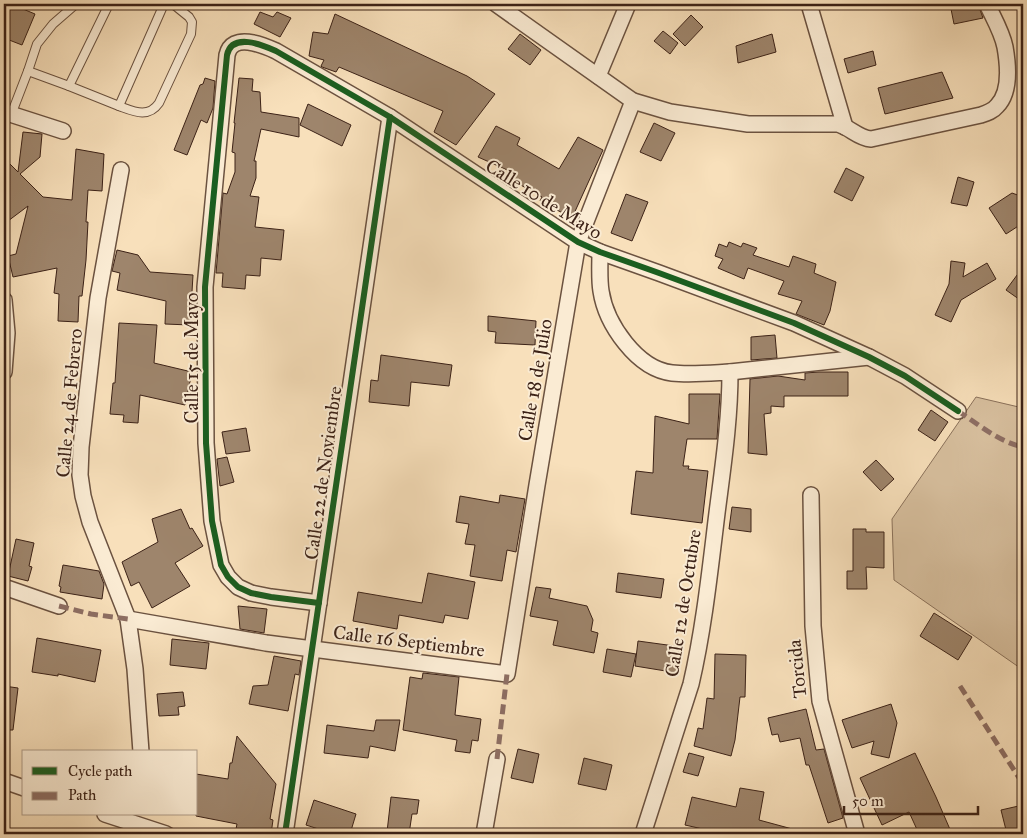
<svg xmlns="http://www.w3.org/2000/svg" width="1027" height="838" font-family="'IM FELL Great Primer',serif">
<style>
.green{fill:#d8c09f;stroke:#8a715b}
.building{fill:#9e856c;stroke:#3c2217}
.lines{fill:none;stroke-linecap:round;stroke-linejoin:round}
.lane-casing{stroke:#6b5240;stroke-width:10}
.street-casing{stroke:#6b5240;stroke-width:18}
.lane{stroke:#faebd3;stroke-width:8}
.street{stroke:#faebd3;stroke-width:15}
.quiet{stroke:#8d6e63;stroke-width:5;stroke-dasharray:10 5;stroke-linecap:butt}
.cycleway-casing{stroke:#faebd3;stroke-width:9}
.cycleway{stroke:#1b5e20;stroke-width:6}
.labels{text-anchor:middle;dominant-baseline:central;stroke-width:4;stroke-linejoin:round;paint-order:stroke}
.street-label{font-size:19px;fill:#3c2217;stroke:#faebd3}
</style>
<rect width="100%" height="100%" fill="#f8e0bb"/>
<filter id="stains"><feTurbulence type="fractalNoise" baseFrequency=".004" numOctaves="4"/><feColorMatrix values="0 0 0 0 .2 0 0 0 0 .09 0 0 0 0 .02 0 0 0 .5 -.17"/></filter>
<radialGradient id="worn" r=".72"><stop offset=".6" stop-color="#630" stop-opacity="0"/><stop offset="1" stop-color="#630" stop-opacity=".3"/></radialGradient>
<polygon class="green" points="976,397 1023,408 1023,670 894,580 892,519"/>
<g class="building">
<polygon points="4,4 11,4 35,14 22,45 4,38"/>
<polygon points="950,4 978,4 983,18 954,24"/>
<polygon points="260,12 273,17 277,12 291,18 280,37 254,24"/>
<polygon points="335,14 467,76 495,94 456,145 434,132 443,111 339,67 336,72 322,67 321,66 324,60 309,56 313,32 328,34"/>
<polygon points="691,15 703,27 685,46 673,34"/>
<polygon points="663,31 678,43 670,54 654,41"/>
<polygon points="520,34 541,50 530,65 508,49"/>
<polygon points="772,34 776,52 738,63 736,46"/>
<polygon points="873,51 876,65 848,73 844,59"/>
<polygon points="942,72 953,98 885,114 878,88"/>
<polygon points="205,78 215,81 213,108 207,123 201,120 187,155 174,150 200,85 203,84"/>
<polygon points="239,78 253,79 252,91 260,92 261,112 299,118 299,137 261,129 254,161 256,161 256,178 250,196 259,197 255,227 284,230 281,260 261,258 260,276 246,275 245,289 222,287 223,273 216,273 223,193 227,194 235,172 235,153 232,152 235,123 234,123"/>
<polygon points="308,104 351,125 342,146 300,125"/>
<polygon points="654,123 675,133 661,161 640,152"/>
<polygon points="496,126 520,138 517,145 559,169 578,137 603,150 572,218 540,201 542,197 510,179 514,173 478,157"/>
<polygon points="23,132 42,134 40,157 20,174 43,197 72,200 76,149 104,154 102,191 88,190 86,222 88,222 86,260 82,296 79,296 78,322 58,321 59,294 54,293 57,268 13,277 8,256 16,254 28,206 4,224 4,158 18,172"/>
<polygon points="846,168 864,177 852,201 834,192"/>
<polygon points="958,177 974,182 967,206 951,203"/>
<polygon points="1012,193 1023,197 1023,223 1006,234 989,208"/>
<polygon points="626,194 648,202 632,241 611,233"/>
<polygon points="729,242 741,247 743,243 757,248 753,255 789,267 793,256 816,264 814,273 836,282 830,311 824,325 796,314 802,301 778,294 784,281 748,268 744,279 718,268 723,259 715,256 719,244 727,247"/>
<polygon points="117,250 138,255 150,272 193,275 190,325 165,324 166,301 117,290 120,273 112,271"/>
<polygon points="951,261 965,263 963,277 987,263 996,279 961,300 951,322 935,315 949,284"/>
<polygon points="1023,267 1023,302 1006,290"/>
<polygon points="488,316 536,321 535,345 495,343 496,332 488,331"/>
<polygon points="119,323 157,325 154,363 192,372 185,405 140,395 138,423 123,422 124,415 110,414 113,383 115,383"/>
<polygon points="775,335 777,358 751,360 751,337"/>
<polygon points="381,355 452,365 449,386 411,382 409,406 369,402 371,380 378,381"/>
<polygon points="819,372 848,372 848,396 784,396 784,407 771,406 771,413 764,414 767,455 748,453 750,379 778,376 805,380 805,373"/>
<polygon points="689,394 720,394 717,439 687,439 683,466 689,466 688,469 708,471 702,523 631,514 636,471 653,473 655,416 689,424"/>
<polygon points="931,410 948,422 935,441 918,430"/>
<polygon points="246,428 250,451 226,454 222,432"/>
<polygon points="227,457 234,482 220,486 217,459"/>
<polygon points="876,460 894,479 881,491 863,472"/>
<polygon points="500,495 525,499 516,552 507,550 502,581 470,576 475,545 465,544 469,524 456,522 460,496 499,503"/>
<polygon points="732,507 751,509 751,532 729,529"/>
<polygon points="181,509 190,529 192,528 203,546 175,563 190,586 152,608 139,582 131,586 122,562 158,542 152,519"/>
<polygon points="853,529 866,529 866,532 884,532 884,568 866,567 867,589 847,589 847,571 853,571"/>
<polygon points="16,539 34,543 29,566 32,567 28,581 8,576"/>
<polygon points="63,565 99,571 104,584 102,599 60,592 61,587 59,586"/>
<polygon points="428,573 475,582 468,619 445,615 443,623 399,615 397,629 353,621 358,592 422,603"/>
<polygon points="618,573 664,579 661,598 616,592"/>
<polygon points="536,587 551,589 549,598 587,606 593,620 591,631 598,633 594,653 553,645 558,621 530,616"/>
<polygon points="238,606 267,609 264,633 240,629"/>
<polygon points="934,613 972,637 958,660 920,636"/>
<polygon points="37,638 101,650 95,682 58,674 58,676 32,672"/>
<polygon points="172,639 209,643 206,669 170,665"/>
<polygon points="638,641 682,647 678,673 635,666"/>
<polygon points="607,649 636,654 631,677 603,672"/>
<polygon points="715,654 746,655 745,697 740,697 735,740 731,756 694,746 698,728 703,729 707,698 714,699"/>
<polygon points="274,656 301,661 299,675 295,674 288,711 249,704 253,686 268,685"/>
<polygon points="423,673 459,677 455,715 481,719 478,741 472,740 470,753 455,751 457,740 403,730 410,677 422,679"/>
<polygon points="4,686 18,688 13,730 4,730"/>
<polygon points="183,692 185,706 178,707 179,715 159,716 157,694"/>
<polygon points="891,704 897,723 889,758 871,754 874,741 852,748 842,720"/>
<polygon points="806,709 816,750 824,749 843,818 828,823 809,765 806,765 800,738 780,742 778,734 772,735 768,718"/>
<polygon points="376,720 400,720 395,751 370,746 368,758 324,753 327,725 374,731"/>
<polygon points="237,736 276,784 270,819 273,820 271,834 235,834 237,824 196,816 196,774 228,779 230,763 232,763"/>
<polygon points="518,749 539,754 533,783 511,778"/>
<polygon points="689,753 704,757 698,776 683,772"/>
<polygon points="915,753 936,797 952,834 919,834 909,812 882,825 860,778"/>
<polygon points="584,758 612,765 606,790 578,784"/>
<polygon points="740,788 764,792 759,820 796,830 795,834 725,834 685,825 692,797 736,807"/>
<polygon points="391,797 419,800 417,814 412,814 409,834 387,832"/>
<polygon points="314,800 356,814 350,834 334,834 306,825"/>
<polygon points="1023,805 1023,834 1007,834 1001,810"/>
</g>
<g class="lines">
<defs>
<g id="lane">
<polyline points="28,71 69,86 109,4"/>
<polyline points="69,86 119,106 164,4"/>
<path d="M119,106C133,111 148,119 159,103L191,34L192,22L189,17L173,4"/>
<polyline points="11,115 28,71 37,44 53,24 76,4"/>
</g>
<g id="street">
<path d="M496,4L633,101L670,112L748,124H838C851,128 858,138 871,139L981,115C987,113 993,111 997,106C1011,92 1008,64 1005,47C1002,32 993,17 987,4"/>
<polyline points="809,4 845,127"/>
<polyline points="598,76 628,4"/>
<polyline points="4,112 63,131"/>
<polyline points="121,170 98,298 81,447 80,475 83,496 90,522 128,619 135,669 141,752"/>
<path d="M600,252C600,265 599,279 601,291C606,324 637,369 672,373C690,375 711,373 730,372C730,420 723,466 717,513C710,570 704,628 691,684L643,834"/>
<polyline points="4,300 7,333 4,372"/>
<polyline points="730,372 869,357"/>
<polyline points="811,495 813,626 820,701 857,834"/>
<polyline points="4,587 59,606"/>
<path d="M319,603L271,597L251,593L238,587L228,577L221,565L212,521L206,443L205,287L227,55C232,32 263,45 276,51L390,117L578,242L600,252L659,273L794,323L869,357L905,376L958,411"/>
<polyline points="128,619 266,643 507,674 537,485 578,242 633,101"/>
<polyline points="4,781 24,788"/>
<polyline points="105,814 166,834"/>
<polyline points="285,834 390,117"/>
<polyline points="484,834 497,759"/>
</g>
</defs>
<use href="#lane" class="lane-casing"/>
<use href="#street" class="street-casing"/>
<use href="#lane" class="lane"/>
<use href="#street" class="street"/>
<g class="quiet">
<path d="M958,411C978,424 999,442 1023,447"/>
<polyline points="59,606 91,614 128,619"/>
<polyline points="960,686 1023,784"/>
<polyline points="497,759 507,674"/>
</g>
<defs>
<g id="cycleway">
<path d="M319,603L271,597L251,593L238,587L228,577L221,565L212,521L206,443L205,287L227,55C232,32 263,45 276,51L390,117L578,242L600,252L659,273L794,323L869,357L905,376L958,411"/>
<polyline points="285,834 390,117"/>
</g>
</defs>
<use href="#cycleway" class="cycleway-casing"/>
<use href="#cycleway" class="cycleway"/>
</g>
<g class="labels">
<g class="street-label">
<text transform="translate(544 199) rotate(32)">Calle 10 de Mayo</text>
<text transform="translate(191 358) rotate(-90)">Calle 15 de Mayo</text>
<text transform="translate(535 380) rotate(-80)">Calle 18 de Julio</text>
<text transform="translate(69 403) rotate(-85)">Calle 24 de Febrero</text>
<text transform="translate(323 473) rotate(-82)">Calle 22 de Noviembre</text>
<text transform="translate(683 603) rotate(-81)">Calle 12 de Octubre</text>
<text transform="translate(409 641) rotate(7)">Calle 16 Septiembre</text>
<text transform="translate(797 669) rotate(-96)">Torcida</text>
</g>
</g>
<rect width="1027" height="838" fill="none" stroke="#f8e0bb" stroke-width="20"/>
<rect x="5" y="5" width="1017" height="828" fill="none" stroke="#3c2217" stroke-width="2.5"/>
<rect x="10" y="10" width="1007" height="818" fill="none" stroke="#3c2217"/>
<rect x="22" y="750" width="175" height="65" fill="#faebd3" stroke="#ae9b88"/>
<rect x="32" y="767" width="25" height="8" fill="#1b5e20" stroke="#ae9b88"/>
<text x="68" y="776" font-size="15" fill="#3c2217">Cycle path</text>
<rect x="32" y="792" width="25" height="8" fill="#8d6e63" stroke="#ae9b88"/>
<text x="68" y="800" font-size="15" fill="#3c2217">Path</text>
<path d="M844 806v8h134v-8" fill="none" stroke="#3c2217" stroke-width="2.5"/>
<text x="852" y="806" font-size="15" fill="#3c2217" stroke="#faebd3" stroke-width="4" paint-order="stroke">50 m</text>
<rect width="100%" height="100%" filter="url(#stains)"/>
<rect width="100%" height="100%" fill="url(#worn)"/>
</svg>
